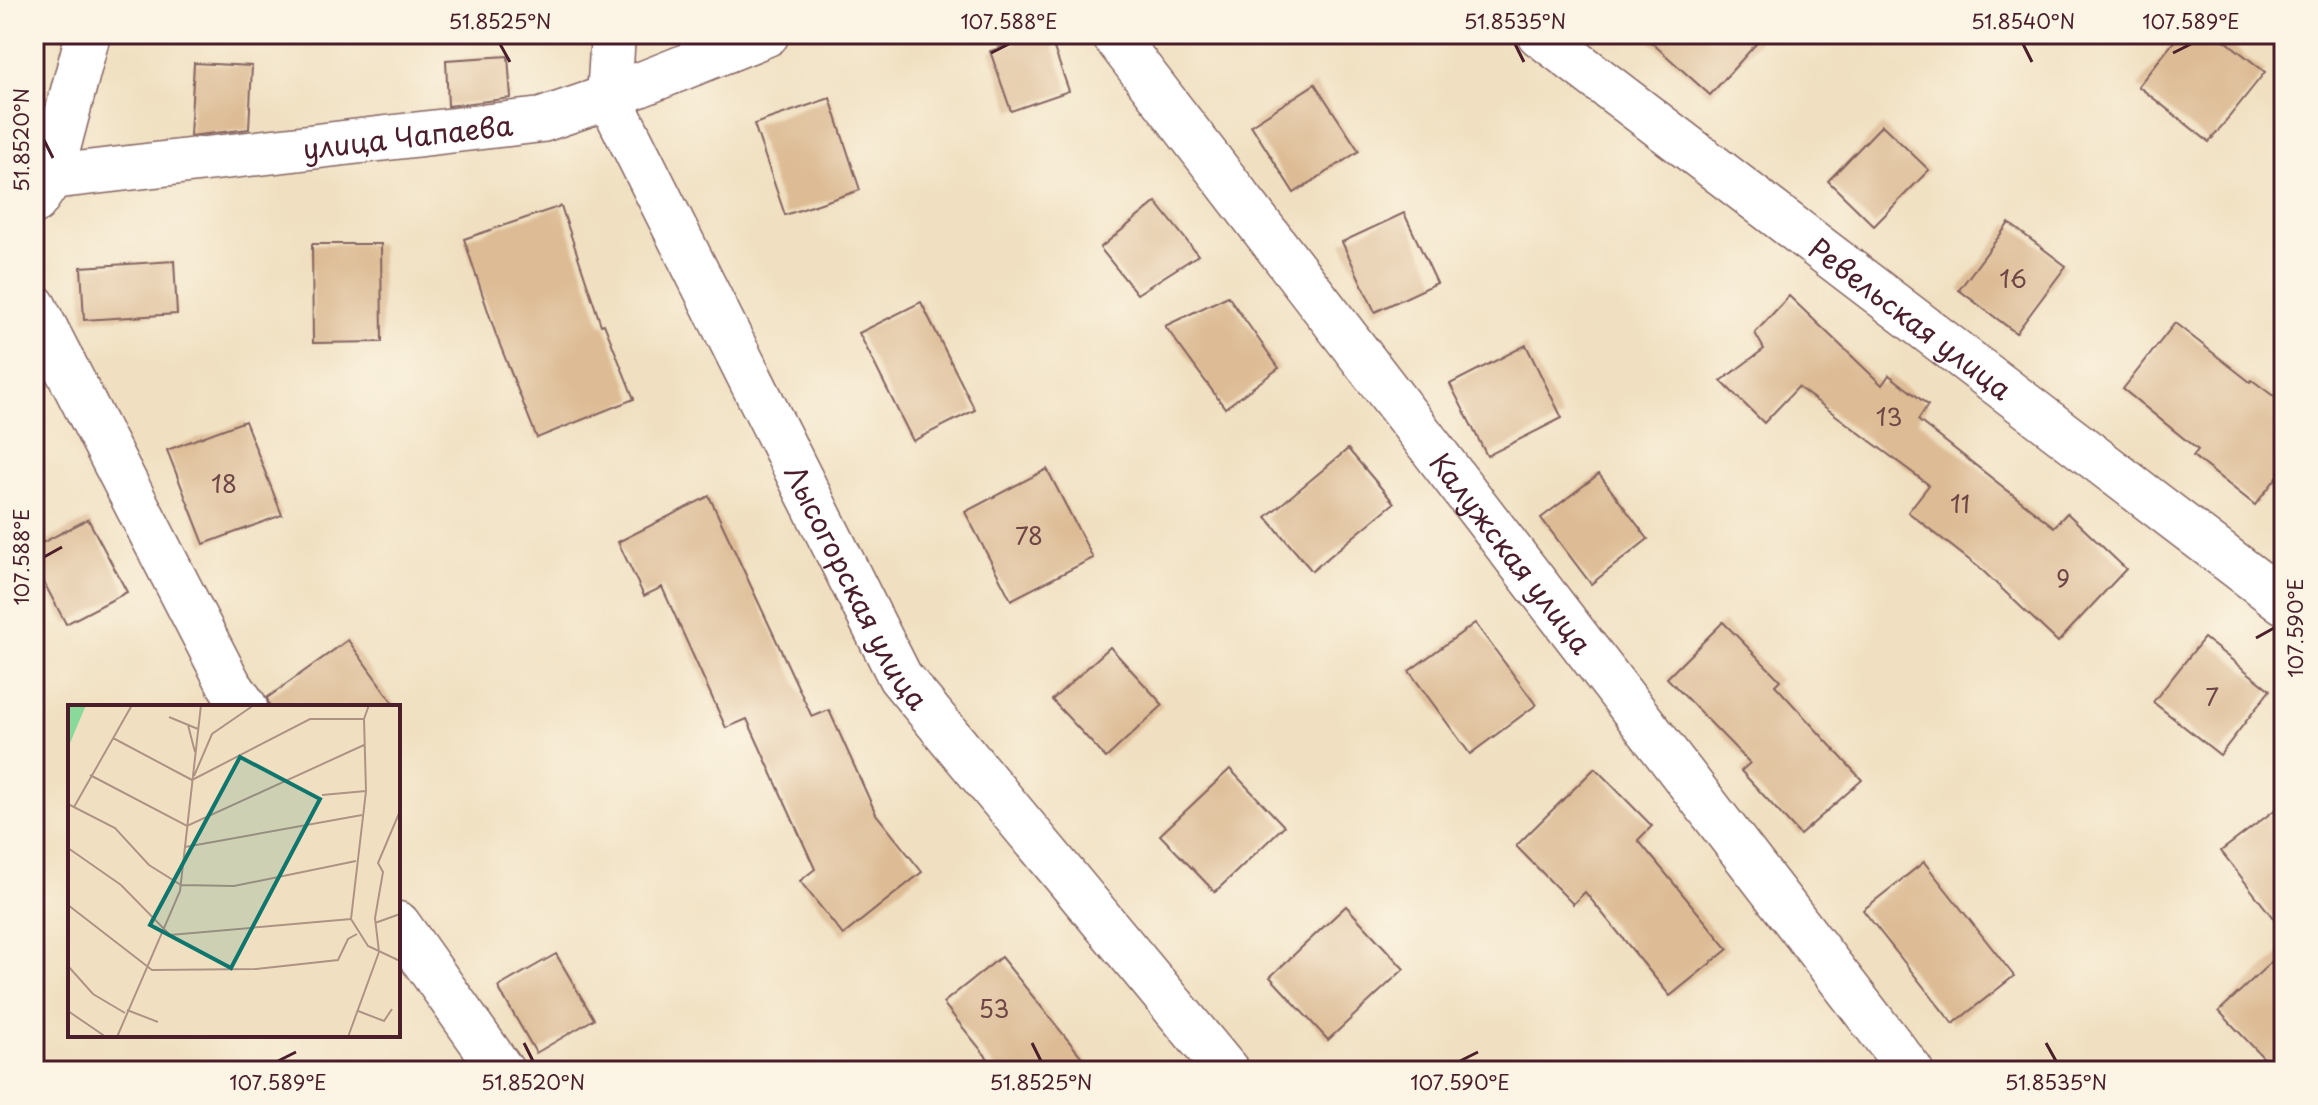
<svg xmlns="http://www.w3.org/2000/svg" width="2318" height="1105" font-family="'Playpen Sans',sans-serif">
<style>
.building{fill:#ddbc95}
.lines{fill:none;stroke-linecap:round;stroke-linejoin:round}
.minor-casing{stroke:#846360;stroke-width:47}
.minor{stroke:#fff;stroke-width:44}
.ticks{fill:none;stroke:#4a1f2b;stroke-width:3}
.labels{text-anchor:middle;dominant-baseline:central;stroke-width:8;stroke-linejoin:round;paint-order:stroke}
.number-label{font-size:24px;fill:#6f4646}
.street-label{font-size:28px;fill:#4a1f2b;stroke:#fcf5e5}
.inset-road{fill:none;stroke:#ae9385;stroke-width:2}
.view{fill:#0f766e;fill-opacity:0.15;stroke:#0f766e;stroke-width:4}
.inset-edge{fill:none;stroke:#4a1f2b;stroke-width:4}
.neatline{fill:none;stroke:#4a1f2b;stroke-width:3}
.ticks-label{font-size:20px;text-anchor:middle;fill:#4a1f2b}
</style>
<rect width="100%" height="100%" fill="#fcf5e5"/>
<filter id="ink" filterUnits="userSpaceOnUse"><feTurbulence type="fractalNoise" baseFrequency=".0125" numOctaves="2"/><feDisplacementMap in="SourceGraphic" scale="16" xChannelSelector="R" yChannelSelector="G"/><feConvolveMatrix kernelMatrix="1 2 1 2 8 2 1 2 1" color-interpolation-filters="sRGB"/></filter>
<filter id="wash" filterUnits="userSpaceOnUse"><feTurbulence type="fractalNoise" baseFrequency=".006" numOctaves="4" result="noise"/><feDisplacementMap in="SourceGraphic" scale="32" xChannelSelector="R" yChannelSelector="G"/><feGaussianBlur stdDeviation="1.8" result="paint"/><feColorMatrix in="noise" values="0 0 0 0 0 0 0 0 0 0 0 0 0 0 0 0 0 1.4 0 .05"/><feComposite in="paint" operator="in"/></filter>
<g filter="url(#wash)">
<rect width="100%" height="100%" fill="#f0e0c1"/>
<g id="blocks">
<g class="building">
<polygon points="1040,34 1049,34 1069,91 1011,111 990,51"/>
<polygon points="1642,34 1765,34 1710,95"/>
<polygon points="2180,34 2217,34 2265,72 2209,142 2138,86"/>
<polygon points="508,56 511,98 448,106 446,60"/>
<polygon points="194,63 252,66 249,129 190,136"/>
<polygon points="1315,84 1359,151 1294,193 1251,125"/>
<polygon points="830,98 860,190 785,215 754,124"/>
<polygon points="1882,125 1929,170 1874,226 1828,181"/>
<polygon points="1156,202 1198,255 1137,294 1100,248"/>
<polygon points="561,206 601,325 604,324 634,399 537,438 496,335 464,239"/>
<polygon points="1404,213 1437,283 1375,312 1342,242"/>
<polygon points="2009,223 2066,266 2016,333 1959,290"/>
<polygon points="312,244 381,244 382,342 313,343"/>
<polygon points="174,261 177,314 84,320 81,267"/>
<polygon points="1228,296 1279,368 1225,408 1165,326"/>
<polygon points="1789,296 1882,385 1889,375 1928,405 1918,420 2054,527 2067,513 2126,569 2058,642 1982,570 1908,512 1929,485 1798,387 1764,423 1721,381 1764,349 1755,333"/>
<polygon points="921,302 975,410 913,441 859,333"/>
<polygon points="2175,323 2250,382 2252,380 2284,404 2284,468 2255,505 2193,456 2198,450 2123,389"/>
<polygon points="1526,345 1562,418 1487,456 1450,384"/>
<polygon points="245,421 282,515 204,544 167,450"/>
<polygon points="1348,449 1394,503 1312,571 1266,517"/>
<polygon points="1047,469 1093,558 1011,600 965,512"/>
<polygon points="1599,474 1648,539 1591,584 1541,518"/>
<polygon points="709,496 812,717 829,710 876,814 922,872 843,935 800,881 815,869 747,719 726,728 662,587 644,596 618,542"/>
<polygon points="88,519 127,592 66,624 34,564 34,547"/>
<polygon points="1723,622 1780,680 1775,685 1862,780 1800,835 1741,771 1750,763 1667,678"/>
<polygon points="1475,623 1536,705 1470,754 1409,671"/>
<polygon points="2204,638 2270,690 2220,755 2153,702"/>
<polygon points="348,640 396,707 270,707 267,698"/>
<polygon points="1110,647 1163,705 1106,758 1052,700"/>
<polygon points="1595,768 1652,826 1638,840 1728,949 1670,996 1585,892 1573,904 1516,846"/>
<polygon points="1230,769 1284,826 1215,892 1160,835"/>
<polygon points="2284,803 2284,932 2221,851"/>
<polygon points="1924,862 2014,976 1953,1024 1863,910"/>
<polygon points="1346,906 1404,969 1328,1040 1270,977"/>
<polygon points="2284,950 2284,1071 2276,1071 2219,1011"/>
<polygon points="556,954 594,1019 536,1053 498,987"/>
<polygon points="1001,957 1093,1071 998,1071 943,1003"/>
</g>
</g>
</g>
<g filter="url(#ink)">
<use href="#blocks" fill-opacity="0" stroke="#846360" stroke-width="2"/>
<g class="lines">
<defs>
<g id="minor">
<path id="s1" d="M613,34L609,97L900,677L1227,1071"/>
<path id="s2" d="M1113,34L1911,1071"/>
<path id="s3" d="M1539,34L2284,602"/>
<path id="s4" d="M34,179L542,120L609,97L767,34"/>
<polyline points="35,201 50,179 88,34"/>
<polyline points="34,306 229,684 245,707"/>
<polyline points="398,924 502,1071"/>
</g>
</defs>
<use href="#minor" class="minor-casing"/>
<use href="#minor" class="minor"/>
</g>
</g>
<path class="ticks" d="M500,44L510,62M1515,44L1524,62M2023,44L2032,62M991,53L1009,44M2173,53L2191,44M44,140L53,158M44,557L62,547M2256,638L2274,628M524,1043L533,1061M1032,1043L1041,1061M2046,1043L2056,1061M278,1061L296,1052M1460,1061L1478,1052"/>
<g class="labels">
<g class="number-label">
<text x="2013" y="278">16</text>
<text x="1889" y="416">13</text>
<text x="224" y="483">18</text>
<text x="1960" y="503">11</text>
<text x="1029" y="535">78</text>
<text x="2063" y="578">9</text>
<text x="2212" y="696">7</text>
<text x="994" y="1008">53</text>
</g>
<g class="street-label">
<text stroke="none"><textPath href="#s4" startOffset="376">улица Чапаева</textPath></text>
<text stroke="none"><textPath href="#s3" startOffset="468">Ревельская улица</textPath></text>
<text stroke="none"><textPath href="#s2" startOffset="654">Калужская улица</textPath></text>
<text stroke="none"><textPath href="#s1" startOffset="612">Лысогорская улица</textPath></text>
</g>
</g>
<g transform="translate(68 705)">
<rect width="332" height="332" fill="#f0e0c1"/>
<path d="M0,0H18L0,43Z" fill="#88d99a"/>
<path class="inset-road" d="M301,0L296,14L298,86L283,214L300,241L332,256M101,12L130,24M120,20L127,47M45,33L124,75L242,14H296M22,70L119,121L296,40M126,71L144,29L186,0M254,90L298,86M0,99L47,123L81,160L113,180L166,181L288,156M6,102L64,0M117,142L294,110M0,143L53,180L102,230L283,214M0,200L84,265L188,264L270,255L280,234L289,229M307,218L332,209M0,261L25,289L57,308M59,305L90,317M0,306L38,332M290,306L316,316L324,304M49,332L112,186L133,0M280,332L311,247L307,213L315,167L310,158L332,106"/>
<path class="view" d="M172,52L252,94L163,263L82,220Z"/>
<rect width="332" height="332" class="inset-edge"/>
</g>
<rect width="2318" height="1105" fill="none" stroke="#fcf5e5" stroke-width="88"/>
<rect x="44" y="44" width="2230" height="1017" class="neatline"/>
<g class="ticks-label">
<text x="500" y="29">51.8525°N</text>
<text x="1009" y="29">107.588°E</text>
<text x="1515" y="29">51.8535°N</text>
<text x="2023" y="29">51.8540°N</text>
<text x="2191" y="29">107.589°E</text>
<text transform="translate(22 140) rotate(-90)" y="7">51.8520°N</text>
<text transform="translate(22 557) rotate(-90)" y="7">107.588°E</text>
<text transform="translate(2296 628) rotate(-90)" y="7">107.590°E</text>
<text x="278" y="1090">107.589°E</text>
<text x="533" y="1090">51.8520°N</text>
<text x="1041" y="1090">51.8525°N</text>
<text x="1460" y="1090">107.590°E</text>
<text x="2056" y="1090">51.8535°N</text>
</g>
</svg>
